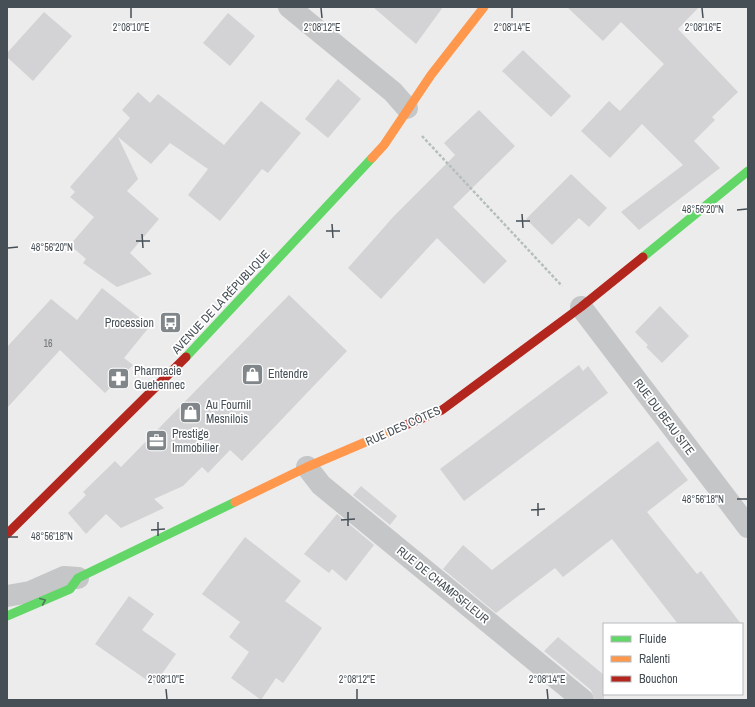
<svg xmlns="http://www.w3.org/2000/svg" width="755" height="707" font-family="'Archivo Narrow',sans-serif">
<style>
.building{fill:#d3d3d5}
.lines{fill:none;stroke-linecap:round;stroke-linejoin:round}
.path{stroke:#b4bebb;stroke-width:2.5;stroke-dasharray:3 2;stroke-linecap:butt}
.street{stroke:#c4c6c7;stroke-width:22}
.fast{stroke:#63d668;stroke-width:9}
.slow{stroke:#ff974d;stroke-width:9}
.jam{stroke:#b3261e;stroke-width:9}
.oneway{stroke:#4f785b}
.ticks{fill:none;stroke:#464f56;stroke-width:1.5}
.labels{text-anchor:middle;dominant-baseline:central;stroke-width:3.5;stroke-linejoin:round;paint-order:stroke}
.number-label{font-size:10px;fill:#6b7277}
.street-label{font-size:12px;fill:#464f56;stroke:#fff}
.poi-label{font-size:12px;fill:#464f56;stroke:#fff;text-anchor:start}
.ticks-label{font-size:10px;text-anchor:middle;fill:#464f56;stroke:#fff;stroke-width:3.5;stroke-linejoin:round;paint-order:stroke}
</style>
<rect width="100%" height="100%" fill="#edecec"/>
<g class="building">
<polygon points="373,7 443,7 416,44"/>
<polygon points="567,7 699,7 678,29 738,92 712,117 715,120 694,141 720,168 639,230 621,212 683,165 642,124 610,158 581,131 609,101 620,111 664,64 621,22 603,41"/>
<polygon points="44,12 72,36 33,81 7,57 7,53"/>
<polygon points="228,13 255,36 230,66 203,43"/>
<polygon points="523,50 571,96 551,117 502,71"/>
<polygon points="338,79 361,99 328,138 305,119"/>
<polygon points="138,92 150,103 158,94 224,145 261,101 301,133 268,173 262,169 220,221 188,195 208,169 170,143 151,164 118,137 138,179 127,191 159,219 130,253 152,274 117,287 83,263 86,259 70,245 94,217 70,197 75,192 70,187 130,118 122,110"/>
<polygon points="479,110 515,146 453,207 507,261 484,284 437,238 381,299 348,268 394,216 455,155 444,143"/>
<polygon points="571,174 607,208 589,227 579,218 552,245 526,219"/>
<polygon points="102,288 150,326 124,358 133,365 105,393 60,350 7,408 7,347 51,299 77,320"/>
<polygon points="289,295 347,351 242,461 230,450 208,473 202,467 183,486 154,499 164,508 121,528 106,514 86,534 68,513 86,495 83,492 115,461 121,467"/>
<polygon points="660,306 689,336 662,363 646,347 648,345 635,332"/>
<polygon points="579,365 583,371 588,366 608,393 464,501 440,469"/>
<polygon points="658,441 688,480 647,512 697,574 701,571 741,624 678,624 612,539 563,577 555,568 496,613 443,569 463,545 492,570"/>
<polygon points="361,486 397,516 390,525 353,495"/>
<polygon points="337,514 374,545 346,581 332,569 329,573 304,554"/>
<polygon points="245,537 301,581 285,601 322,628 283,683 276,678 261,700 231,678 249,652 229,637 240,622 202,594"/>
<polygon points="129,596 154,614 142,630 176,654 154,685 95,644"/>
<polygon points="558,637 604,675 604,700 595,700 591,690 544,651"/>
</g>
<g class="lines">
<polyline class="path" points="422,136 562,286"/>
<g class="street">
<polyline points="289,7 393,92 407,108"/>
<polyline points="581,307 748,527"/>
<polyline points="307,467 321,485 583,700"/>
<polyline points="7,596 30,592 64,577 78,578"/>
</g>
<g class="fast">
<polyline points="643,257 748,171"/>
<polyline points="186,357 372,158"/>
<polyline points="7,616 70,589 78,578 235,502"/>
</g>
<g class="slow">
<polyline points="372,158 384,145 431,75 484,7"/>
<polyline points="235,502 307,467 396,429"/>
</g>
<g class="jam">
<polyline points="396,429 442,410 581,307 643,257"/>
<polyline points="7,534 186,357"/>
</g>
</g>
<defs><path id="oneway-chevron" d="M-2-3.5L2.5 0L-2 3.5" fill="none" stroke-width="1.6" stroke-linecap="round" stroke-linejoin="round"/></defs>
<use class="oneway" href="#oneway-chevron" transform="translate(43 601) rotate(-23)"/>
<path class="ticks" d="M131,8V18M321,8L322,18M512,8V18M702,8L703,18M737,210L747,209M522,214L523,228M516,221H530M332,224L333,238M326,231H340M142,234L143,248M136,241H150M8,248L18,247M737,499H747M538,503V516M531,510L545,509M348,512V526M341,520L355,519M158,522V536M151,530L165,529M8,537H18M166,689L167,699M357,689V699M547,689L548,699"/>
<defs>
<symbol id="bus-square" viewBox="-11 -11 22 22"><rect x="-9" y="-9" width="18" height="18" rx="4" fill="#80868a" stroke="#fff"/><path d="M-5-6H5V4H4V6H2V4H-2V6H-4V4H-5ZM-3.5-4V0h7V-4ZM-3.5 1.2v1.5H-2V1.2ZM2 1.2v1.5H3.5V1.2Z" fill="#fff"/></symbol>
<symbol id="shop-square" viewBox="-11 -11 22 22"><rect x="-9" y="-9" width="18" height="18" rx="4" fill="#80868a" stroke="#fff"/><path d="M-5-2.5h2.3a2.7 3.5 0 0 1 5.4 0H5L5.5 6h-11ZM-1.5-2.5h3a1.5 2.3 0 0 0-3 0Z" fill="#fff"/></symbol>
<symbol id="pharmacy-square" viewBox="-11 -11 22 22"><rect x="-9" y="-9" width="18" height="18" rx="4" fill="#80868a" stroke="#fff"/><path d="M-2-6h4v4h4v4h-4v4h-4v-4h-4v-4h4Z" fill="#fff"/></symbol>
<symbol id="office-square" viewBox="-11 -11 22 22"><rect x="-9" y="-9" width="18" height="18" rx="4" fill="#80868a" stroke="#fff"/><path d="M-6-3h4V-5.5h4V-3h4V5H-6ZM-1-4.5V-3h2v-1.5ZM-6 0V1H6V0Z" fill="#fff"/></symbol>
</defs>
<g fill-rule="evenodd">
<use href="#bus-square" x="158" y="310" width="25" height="25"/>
<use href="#shop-square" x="240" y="362" width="25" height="25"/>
<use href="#pharmacy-square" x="106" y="366" width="25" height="25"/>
<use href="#shop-square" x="178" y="400" width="25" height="25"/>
<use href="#office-square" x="144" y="428" width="25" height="25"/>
</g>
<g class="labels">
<g class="number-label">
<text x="48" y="343">16</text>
</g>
<g class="street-label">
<text transform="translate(221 302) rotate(-47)">AVENUE DE LA RÉPUBLIQUE</text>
<text transform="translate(664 417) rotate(53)">RUE DU BEAU SITE</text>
<text transform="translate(403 426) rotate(-24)">RUE DES CÔTES</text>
<text transform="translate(443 585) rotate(39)">RUE DE CHAMPSFLEUR</text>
</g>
<g class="poi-label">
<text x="154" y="323" text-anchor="end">Procession</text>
<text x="134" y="371">Pharmacie<tspan x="134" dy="14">Guehennec</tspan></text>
<text x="268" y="374">Entendre</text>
<text x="206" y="405">Au Fournil<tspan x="206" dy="14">Mesnilois</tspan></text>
<text x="172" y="434">Prestige<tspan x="172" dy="14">Immobilier</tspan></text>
</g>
</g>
<g class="ticks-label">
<text x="131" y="31">2°08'10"E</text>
<text x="322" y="31">2°08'12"E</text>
<text x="512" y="31">2°08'14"E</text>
<text x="703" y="31">2°08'16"E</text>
<text x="703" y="213">48°56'20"N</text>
<text x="52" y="251">48°56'20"N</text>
<text x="703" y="503">48°56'18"N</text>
<text x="52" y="540">48°56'18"N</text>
<text x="166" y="683">2°08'10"E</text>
<text x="357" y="683">2°08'12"E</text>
<text x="547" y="683">2°08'14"E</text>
</g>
<rect width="755" height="707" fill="none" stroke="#464f56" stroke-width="16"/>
<rect x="603" y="623" width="140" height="72" fill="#ffffff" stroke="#b5b9bb"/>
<rect x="611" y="636" width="20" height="6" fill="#63d668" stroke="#b5b9bb"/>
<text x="639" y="643" font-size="12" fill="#464f56">Fluide</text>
<rect x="611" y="656" width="20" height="6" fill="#ff974d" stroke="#b5b9bb"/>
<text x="639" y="663" font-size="12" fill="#464f56">Ralenti</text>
<rect x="611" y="676" width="20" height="6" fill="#b3261e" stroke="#b5b9bb"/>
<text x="639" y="683" font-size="12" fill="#464f56">Bouchon</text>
</svg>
